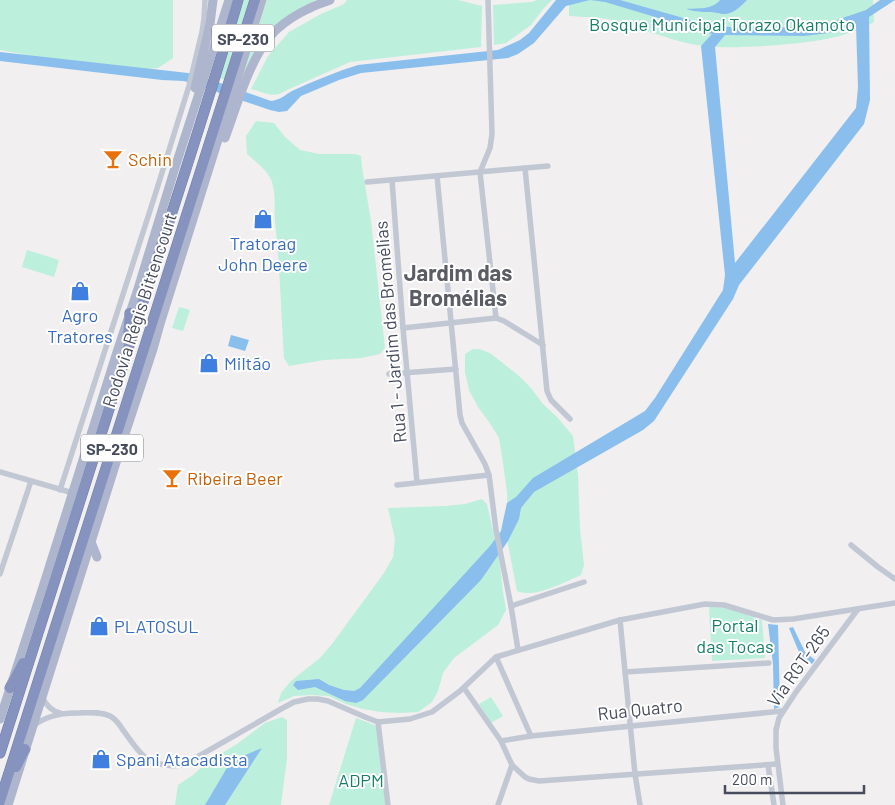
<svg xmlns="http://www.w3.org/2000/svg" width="895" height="805" font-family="Barlow,sans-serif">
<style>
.green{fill:#bdefdd}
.water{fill:#89beed;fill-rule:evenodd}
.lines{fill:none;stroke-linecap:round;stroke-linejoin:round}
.motorway-casing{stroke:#717daa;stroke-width:11}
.minor{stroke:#c2c7d4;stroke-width:5.5}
.primary{stroke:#aeb6ce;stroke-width:9}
.motorway{stroke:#8693be;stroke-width:10}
.labels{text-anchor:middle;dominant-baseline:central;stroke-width:4;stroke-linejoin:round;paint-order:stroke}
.shield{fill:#fff;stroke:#7e828d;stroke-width:1}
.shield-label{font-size:16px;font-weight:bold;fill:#474c5c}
.park-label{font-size:18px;fill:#167f66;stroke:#fff}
.food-label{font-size:18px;fill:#c56008;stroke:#fff;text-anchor:start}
.shop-label{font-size:18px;fill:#366cbe;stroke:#fff;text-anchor:start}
.street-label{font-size:18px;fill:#474c5c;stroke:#fff}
.district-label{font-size:22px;font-weight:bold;fill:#5b5d64;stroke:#fff}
</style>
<rect width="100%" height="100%" fill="#f1efef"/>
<g class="green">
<polygon points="0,0 173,0 173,58 158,68 140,70 105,64 87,64 33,56 0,50"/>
<polygon points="243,0 250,0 225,80 219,78"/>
<polygon points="267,0 316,0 292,13 243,76"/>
<path d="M347,0H458L482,6L481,47L350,62L287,90C273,99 266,93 251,89L268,56L289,32L321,14L344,4Z"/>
<polygon points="537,0 552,0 544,8 531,25 506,43 494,45 493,5 532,2"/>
<path d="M569,0H873L874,22C841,41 801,43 764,46C739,47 716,49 691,44C664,38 638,27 611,20C598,17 583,17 569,16Z"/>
<path d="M256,121L274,123L285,137L300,150L319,154H355L361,156L362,167L371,221L385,348L380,354L361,358L324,360L289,366L284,358C281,312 280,266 275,221C274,208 276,195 272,182C269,172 255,161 247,154L246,136Z"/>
<polygon points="27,250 59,260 54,277 22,267"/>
<polygon points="179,307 190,310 183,331 172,328"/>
<path d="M473,349H479L490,353L518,375L531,388L543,404L557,417L573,436L578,475L580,529L584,565L581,575C564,582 535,599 517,591L508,544L507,492L502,456L499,438L489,422L478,407L469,390L465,372V354Z"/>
<polygon points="482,499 487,504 491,522 499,557 503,592 506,610 498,625 454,658 443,673 438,691 432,702 418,712 400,713 381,712 363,709 346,704 329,696 311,695 294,696 278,703 281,693 291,681 320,658 332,644 384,573 393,557 395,539 388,508 446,506 465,504"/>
<path d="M709,607C727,606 745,614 762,620L765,658L712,661Z"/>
<polygon points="491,697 503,716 491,723 479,704"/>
<polygon points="282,717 287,720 287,758 281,805 175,805 178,785 193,775 206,763 237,744 265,723"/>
<polygon points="356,718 377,726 386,805 329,805"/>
</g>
<g class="water">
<path d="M556,0H620L708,25L740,28L807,27L822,25L866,10L880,0H895L869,17L870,100L864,124L739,285L733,299L654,421L643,430L534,492L521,508L519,519L508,541L481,580L363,700L356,703L345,701L315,687L298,690L293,685L296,681L319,679L329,685L344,690L354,691L360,688L490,546L501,531L503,521L507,503L516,497L533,478L645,411L655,398L723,290L725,275L701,46L712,34L605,2L590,0L566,6L534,43L518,54L508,58L361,73L339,80L301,96L287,111L279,112L270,110L184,81L162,80L0,61V52L188,73L209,79L271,101C280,100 285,95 292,91C313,81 336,72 358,65L498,50L520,40L529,33ZM856,24L858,87L856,108L735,263L715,47L725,35L804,36L829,33Z"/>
<path d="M720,0H747C740,7 733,15 722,14C718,13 714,12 710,12C699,12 697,12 686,9C698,8 712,10 720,0Z"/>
<polygon points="231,335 249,340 245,351 228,346"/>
<polygon points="768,624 778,625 780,707 774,709 773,664"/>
<polygon points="793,627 805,652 815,660 812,664 801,657 789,628"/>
<polygon points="262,748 225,805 205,805 231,761"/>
</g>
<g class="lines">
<defs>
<g id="motorway">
<polyline points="128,337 130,313"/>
<polyline points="10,688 23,663"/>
<path d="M0,753C42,620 85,486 127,352C164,235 204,118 238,0"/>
<polyline points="16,767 25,749"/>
<polyline points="0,801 255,0"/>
</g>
</defs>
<use href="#motorway" class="motorway-casing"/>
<g class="minor">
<polyline points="488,0 492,134 490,148 480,172 496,318"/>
<polyline points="525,168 547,391 551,400 570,419"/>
<polyline points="437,176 460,415 462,423 485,464 489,475 496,530 511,606 518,650"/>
<polyline points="392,180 403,328 417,482"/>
<polyline points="367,182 548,166"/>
<polyline points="403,328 496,318 504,321 543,345"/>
<polyline points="389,374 456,369"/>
<polyline points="0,472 73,493"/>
<polyline points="397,485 489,475"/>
<polyline points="60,490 155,195 189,86 202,32 204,19 205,0"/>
<polyline points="851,545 878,567 895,579"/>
<polyline points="0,574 31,481"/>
<polyline points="511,606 584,582"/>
<polyline points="620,620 635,774 640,805"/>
<polyline points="496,657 531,736"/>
<polyline points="625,672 769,663"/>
<polyline points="464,688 501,741 512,765 525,777 529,779 539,781 777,764"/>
<path d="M42,697C46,705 51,711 60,713"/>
<polyline points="378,722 388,805"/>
<path d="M33,726C46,716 60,713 76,713C87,713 100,711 110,716C116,719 120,725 123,730C136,747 142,762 166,765C172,766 178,766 185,764L281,709L294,702L308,699H318L328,701L365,717L378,722L410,719L432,712L460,691L496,657L620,620L705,604L724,605L773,620L793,619L895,603"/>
<polyline points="501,741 531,736 783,711"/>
<polyline points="768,765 774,805"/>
<polyline points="498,805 512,765"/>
<polyline points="783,805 776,748 776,730 779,718 796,692 858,609"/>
</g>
<g class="primary">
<polyline points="195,88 210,24 213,0"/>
<path d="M225,138C237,106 251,53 276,30C285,22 297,14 308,9C315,5 323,3 330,0"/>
<polyline points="91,542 97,557"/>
<polyline points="0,719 43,587 116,355 137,292 174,171 229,0"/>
<polyline points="8,805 126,431 153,349 160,324 262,0"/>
</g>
<use href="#motorway" class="motorway"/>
</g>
<defs>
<symbol id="bar-bare" viewBox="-9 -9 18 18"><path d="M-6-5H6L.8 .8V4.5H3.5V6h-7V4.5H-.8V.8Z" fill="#e8710a" stroke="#fff" stroke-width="2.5" paint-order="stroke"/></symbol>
<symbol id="shop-bare" viewBox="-9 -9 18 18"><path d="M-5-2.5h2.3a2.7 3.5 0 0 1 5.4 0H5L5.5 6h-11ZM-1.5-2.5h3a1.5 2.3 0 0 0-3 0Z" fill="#3f7fe0" stroke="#fff" stroke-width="2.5" paint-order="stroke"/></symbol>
</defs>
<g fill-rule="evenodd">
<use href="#bar-bare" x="99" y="145" width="28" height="28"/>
<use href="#shop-bare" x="249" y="205" width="28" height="28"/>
<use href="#shop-bare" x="66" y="277" width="28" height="28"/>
<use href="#shop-bare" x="195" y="349" width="28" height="28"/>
<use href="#bar-bare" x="158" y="464" width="28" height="28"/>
<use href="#shop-bare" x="85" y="612" width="28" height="28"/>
<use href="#shop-bare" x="87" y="745" width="28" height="28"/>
</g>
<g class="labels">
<g class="shield">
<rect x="212" y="24.5" width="62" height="27" rx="4"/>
<rect x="81" y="434.5" width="62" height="27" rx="4"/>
</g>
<g class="shield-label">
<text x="243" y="38">SP-230</text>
<text x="112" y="448">SP-230</text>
</g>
<g class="park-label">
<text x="722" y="24">Bosque Municipal Torazo Okamoto</text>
<text x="735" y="625">Portal<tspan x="735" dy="21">das Tocas</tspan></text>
<text x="361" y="780">ADPM</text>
</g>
<g class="food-label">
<text x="128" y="159">Schin</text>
<text x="187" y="478">Ribeira Beer</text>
</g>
<g class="shop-label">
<text x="263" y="243" text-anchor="middle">Tratorag<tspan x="263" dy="21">John Deere</tspan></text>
<text x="80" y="315" text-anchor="middle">Agro<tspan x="80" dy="21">Tratores</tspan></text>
<text x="224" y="363">Miltão</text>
<text x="114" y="626">PLATOSUL</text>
<text x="116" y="759">Spani Atacadista</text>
</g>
<g class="street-label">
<text transform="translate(139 310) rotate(-72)">Rodovia Régis Bittencourt</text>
<text transform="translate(390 332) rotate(-95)">Rua 1 - Jardim das Bromélias</text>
<text transform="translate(798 666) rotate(-55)">Via RGT-265</text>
<text transform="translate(640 709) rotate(-6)">Rua Quatro</text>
</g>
<g class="district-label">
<text x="458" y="272">Jardim das<tspan x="458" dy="25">Bromélias</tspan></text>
</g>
</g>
<path d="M725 785v8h139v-8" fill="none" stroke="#474c5c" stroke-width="2.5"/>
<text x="732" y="785" font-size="15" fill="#474c5c" stroke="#ffffff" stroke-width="4" paint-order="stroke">200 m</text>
</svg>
